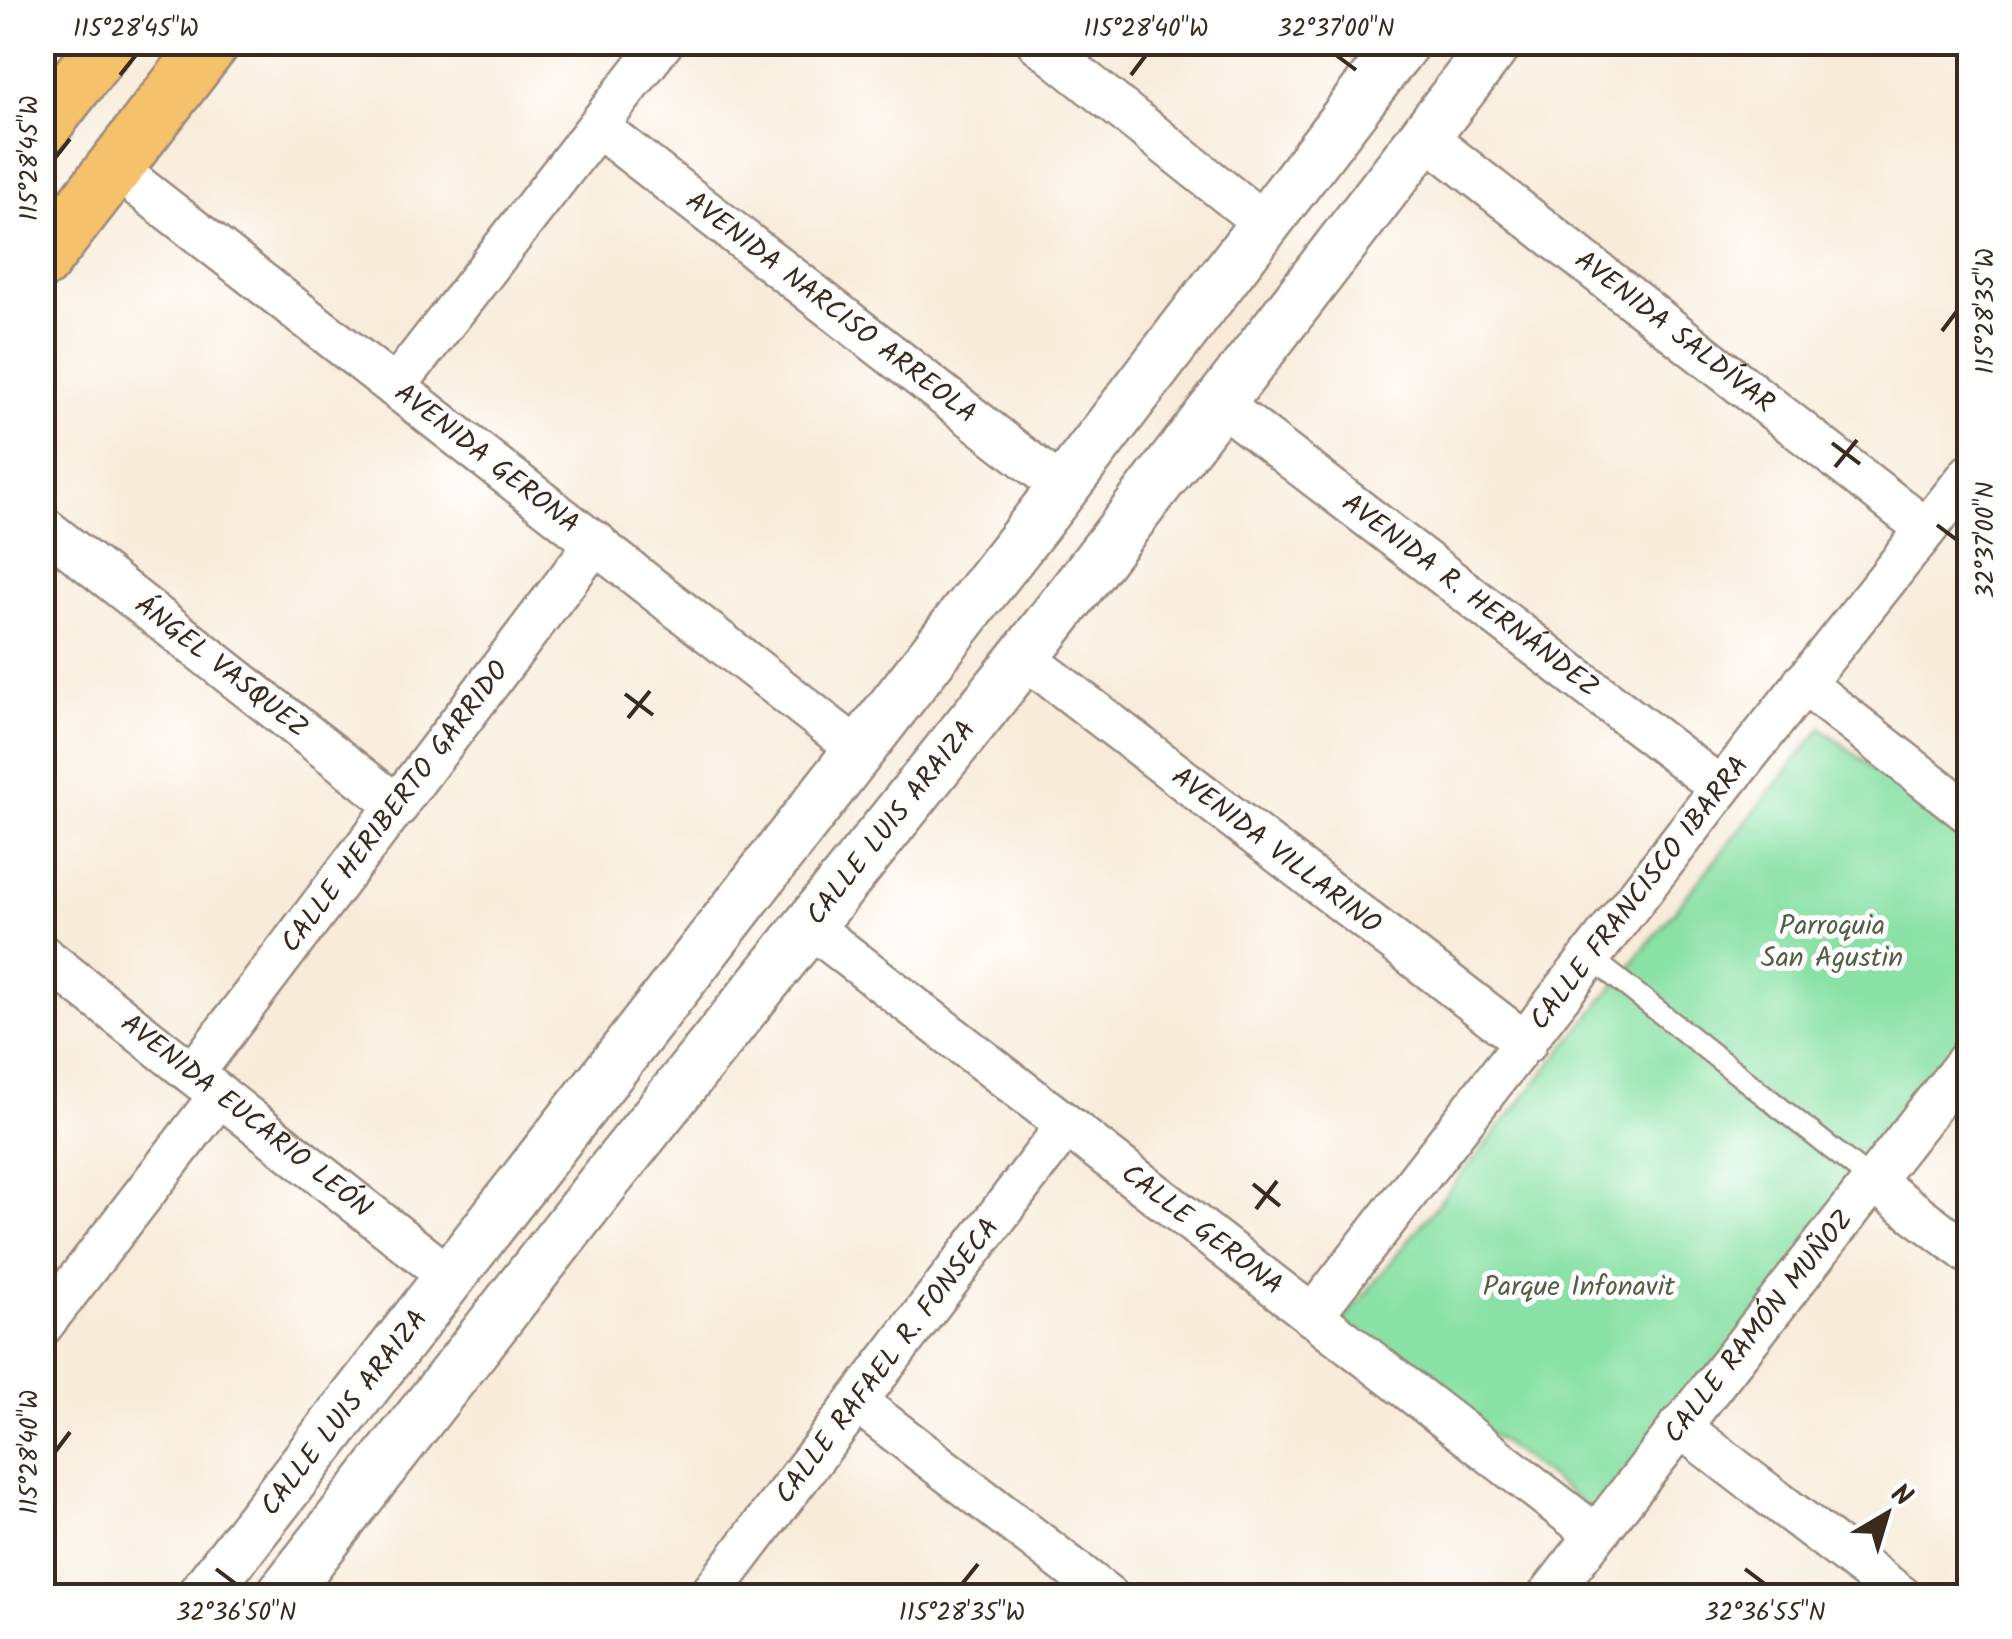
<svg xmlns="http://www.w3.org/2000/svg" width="2012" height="1639" font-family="Kalam,sans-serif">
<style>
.green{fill:#89e1a5;stroke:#628662;stroke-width:2.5}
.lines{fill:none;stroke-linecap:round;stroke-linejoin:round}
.service-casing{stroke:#9a8a7c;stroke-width:25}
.minor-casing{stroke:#9a8a7c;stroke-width:45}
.tertiary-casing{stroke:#9a8a7c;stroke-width:55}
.primary-casing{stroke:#9a8a7c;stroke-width:60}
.service{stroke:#fff;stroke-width:20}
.minor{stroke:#fff;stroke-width:40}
.tertiary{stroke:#fff;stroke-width:50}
.primary{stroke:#f5c16b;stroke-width:55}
.ticks{fill:none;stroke:#3b2a1e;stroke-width:4}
.labels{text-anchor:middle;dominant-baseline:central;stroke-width:10;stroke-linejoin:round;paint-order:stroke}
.street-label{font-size:28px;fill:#3b2a1e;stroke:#fff}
.park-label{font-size:28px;fill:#526146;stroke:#fff}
.neatline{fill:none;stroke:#3b2a1e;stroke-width:4}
.ticks-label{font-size:25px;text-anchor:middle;fill:#3b2a1e}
</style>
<rect width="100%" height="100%" fill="#fff"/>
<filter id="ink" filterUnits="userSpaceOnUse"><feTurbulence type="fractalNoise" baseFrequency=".01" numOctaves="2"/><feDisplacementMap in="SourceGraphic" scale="20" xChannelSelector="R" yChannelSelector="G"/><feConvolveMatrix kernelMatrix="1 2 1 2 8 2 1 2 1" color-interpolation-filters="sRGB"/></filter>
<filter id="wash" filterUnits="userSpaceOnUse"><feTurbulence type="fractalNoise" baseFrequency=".0048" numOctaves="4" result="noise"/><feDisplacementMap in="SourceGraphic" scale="40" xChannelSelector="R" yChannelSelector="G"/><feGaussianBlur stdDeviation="2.25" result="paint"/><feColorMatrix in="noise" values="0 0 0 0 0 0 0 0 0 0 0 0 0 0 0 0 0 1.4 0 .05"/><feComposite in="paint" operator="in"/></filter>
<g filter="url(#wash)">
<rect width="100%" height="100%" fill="#f8ebda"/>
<polygon class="green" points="1822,728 1969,845 1969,1044 1605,1519 1342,1323"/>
</g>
<g filter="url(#ink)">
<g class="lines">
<defs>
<polyline id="service" points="1590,957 1871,1180"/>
<g id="minor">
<polyline points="1037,42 1265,224"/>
<path id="s1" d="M598,127L1063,488"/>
<path id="s2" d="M1424,136L1926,529"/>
<path id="s3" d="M115,168L859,750"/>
<polyline points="395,387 663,42"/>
<path id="s4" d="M1218,402L1721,788"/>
<path id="s5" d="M42,526L398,806"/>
<path id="s6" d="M1024,657L1526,1043"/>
<polyline points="1803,683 1970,814"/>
<path id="s7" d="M808,925L1595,1534"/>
<path id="s8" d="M42,955L450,1277"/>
<path id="s9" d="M193,1074L596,542"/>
<polyline points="1871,1180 1970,1254"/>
<path id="s10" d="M1312,1316L1721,788L1970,474"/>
<polyline points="42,1326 220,1095"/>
<polyline points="857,1402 1108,1596"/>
<polyline points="1679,1426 1901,1596"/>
<path id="s11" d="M709,1596L1066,1126"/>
<path id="s12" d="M1548,1596L1970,1057"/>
</g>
<g id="tertiary">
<path id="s13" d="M202,1596L1063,488L1404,42"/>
<path id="s14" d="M281,1596L604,1182L1024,657L1497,42"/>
</g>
<g id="primary">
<polyline points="42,127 108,42"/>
<polyline points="42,261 212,42"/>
</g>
</defs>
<use href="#service" class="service-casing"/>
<use href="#minor" class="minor-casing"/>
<use href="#tertiary" class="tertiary-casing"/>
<use href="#primary" class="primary-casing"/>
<use href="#service" class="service"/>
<use href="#minor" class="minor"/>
<use href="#tertiary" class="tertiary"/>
<use href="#primary" class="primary"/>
</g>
</g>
<path class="ticks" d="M1336,55L1356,70M120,75L136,55M1131,75L1146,55M55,158L70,139M1942,331L1957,311M1832,443L1860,464M1835,467L1857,440M1937,525L1957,540M625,694L653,715M628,718L650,691M1253,1184L1280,1206M1256,1209L1277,1181M55,1452L70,1432M216,1569L236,1584M1745,1569L1765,1584M962,1584L978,1564"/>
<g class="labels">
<g class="street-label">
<text stroke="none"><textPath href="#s1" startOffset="295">AVENIDA NARCISO ARREOLA</textPath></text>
<text stroke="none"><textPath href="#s2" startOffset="318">AVENIDA SALDÍVAR</textPath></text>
<text stroke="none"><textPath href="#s3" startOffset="472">AVENIDA GERONA</textPath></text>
<text stroke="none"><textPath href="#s4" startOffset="318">AVENIDA R. HERNÁNDEZ</textPath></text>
<text stroke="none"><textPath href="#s5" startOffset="228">ÁNGEL VASQUEZ</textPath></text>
<text stroke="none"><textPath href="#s9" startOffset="335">CALLE HERIBERTO GARRIDO</textPath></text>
<text stroke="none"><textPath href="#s14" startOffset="985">CALLE LUIS ARAIZA</textPath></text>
<text stroke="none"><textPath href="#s6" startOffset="318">AVENIDA VILLARINO</textPath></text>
<text stroke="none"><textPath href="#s10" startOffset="535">CALLE FRANCISCO IBARRA</textPath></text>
<text stroke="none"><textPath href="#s8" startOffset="260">AVENIDA EUCARIO LEÓN</textPath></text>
<text stroke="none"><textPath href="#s7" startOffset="498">CALLE GERONA</textPath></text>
<text stroke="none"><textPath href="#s12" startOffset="342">CALLE RAMÓN MUÑOZ</textPath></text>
<text stroke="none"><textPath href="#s11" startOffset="295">CALLE RAFAEL R. FONSECA</textPath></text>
<text stroke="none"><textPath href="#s13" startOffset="232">CALLE LUIS ARAIZA</textPath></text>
</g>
<g class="park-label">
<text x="1832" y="926">Parroquia<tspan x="1832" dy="32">San Agustin</tspan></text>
<text x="1579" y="1287">Parque Infonavit</text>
</g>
</g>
<rect width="2012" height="1639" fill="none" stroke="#fff" stroke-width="110"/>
<g transform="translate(1887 1514) rotate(38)" stroke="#ffffff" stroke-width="8" paint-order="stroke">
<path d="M0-8L18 38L0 25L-18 38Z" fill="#3b2a1e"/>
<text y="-15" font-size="28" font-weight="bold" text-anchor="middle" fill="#3b2a1e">N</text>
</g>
<rect x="55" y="55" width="1902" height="1529" class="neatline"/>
<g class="ticks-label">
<text x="136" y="36">115°28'45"W</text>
<text x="1146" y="36">115°28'40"W</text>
<text x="1336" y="36">32°37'00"N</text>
<text transform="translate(28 158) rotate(-90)" y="9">115°28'45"W</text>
<text transform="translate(1984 311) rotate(-90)" y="9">115°28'35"W</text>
<text transform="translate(1984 540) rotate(-90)" y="9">32°37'00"N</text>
<text transform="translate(28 1452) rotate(-90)" y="9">115°28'40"W</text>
<text x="236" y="1620">32°36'50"N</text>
<text x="962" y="1620">115°28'35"W</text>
<text x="1765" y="1620">32°36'55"N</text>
</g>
</svg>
